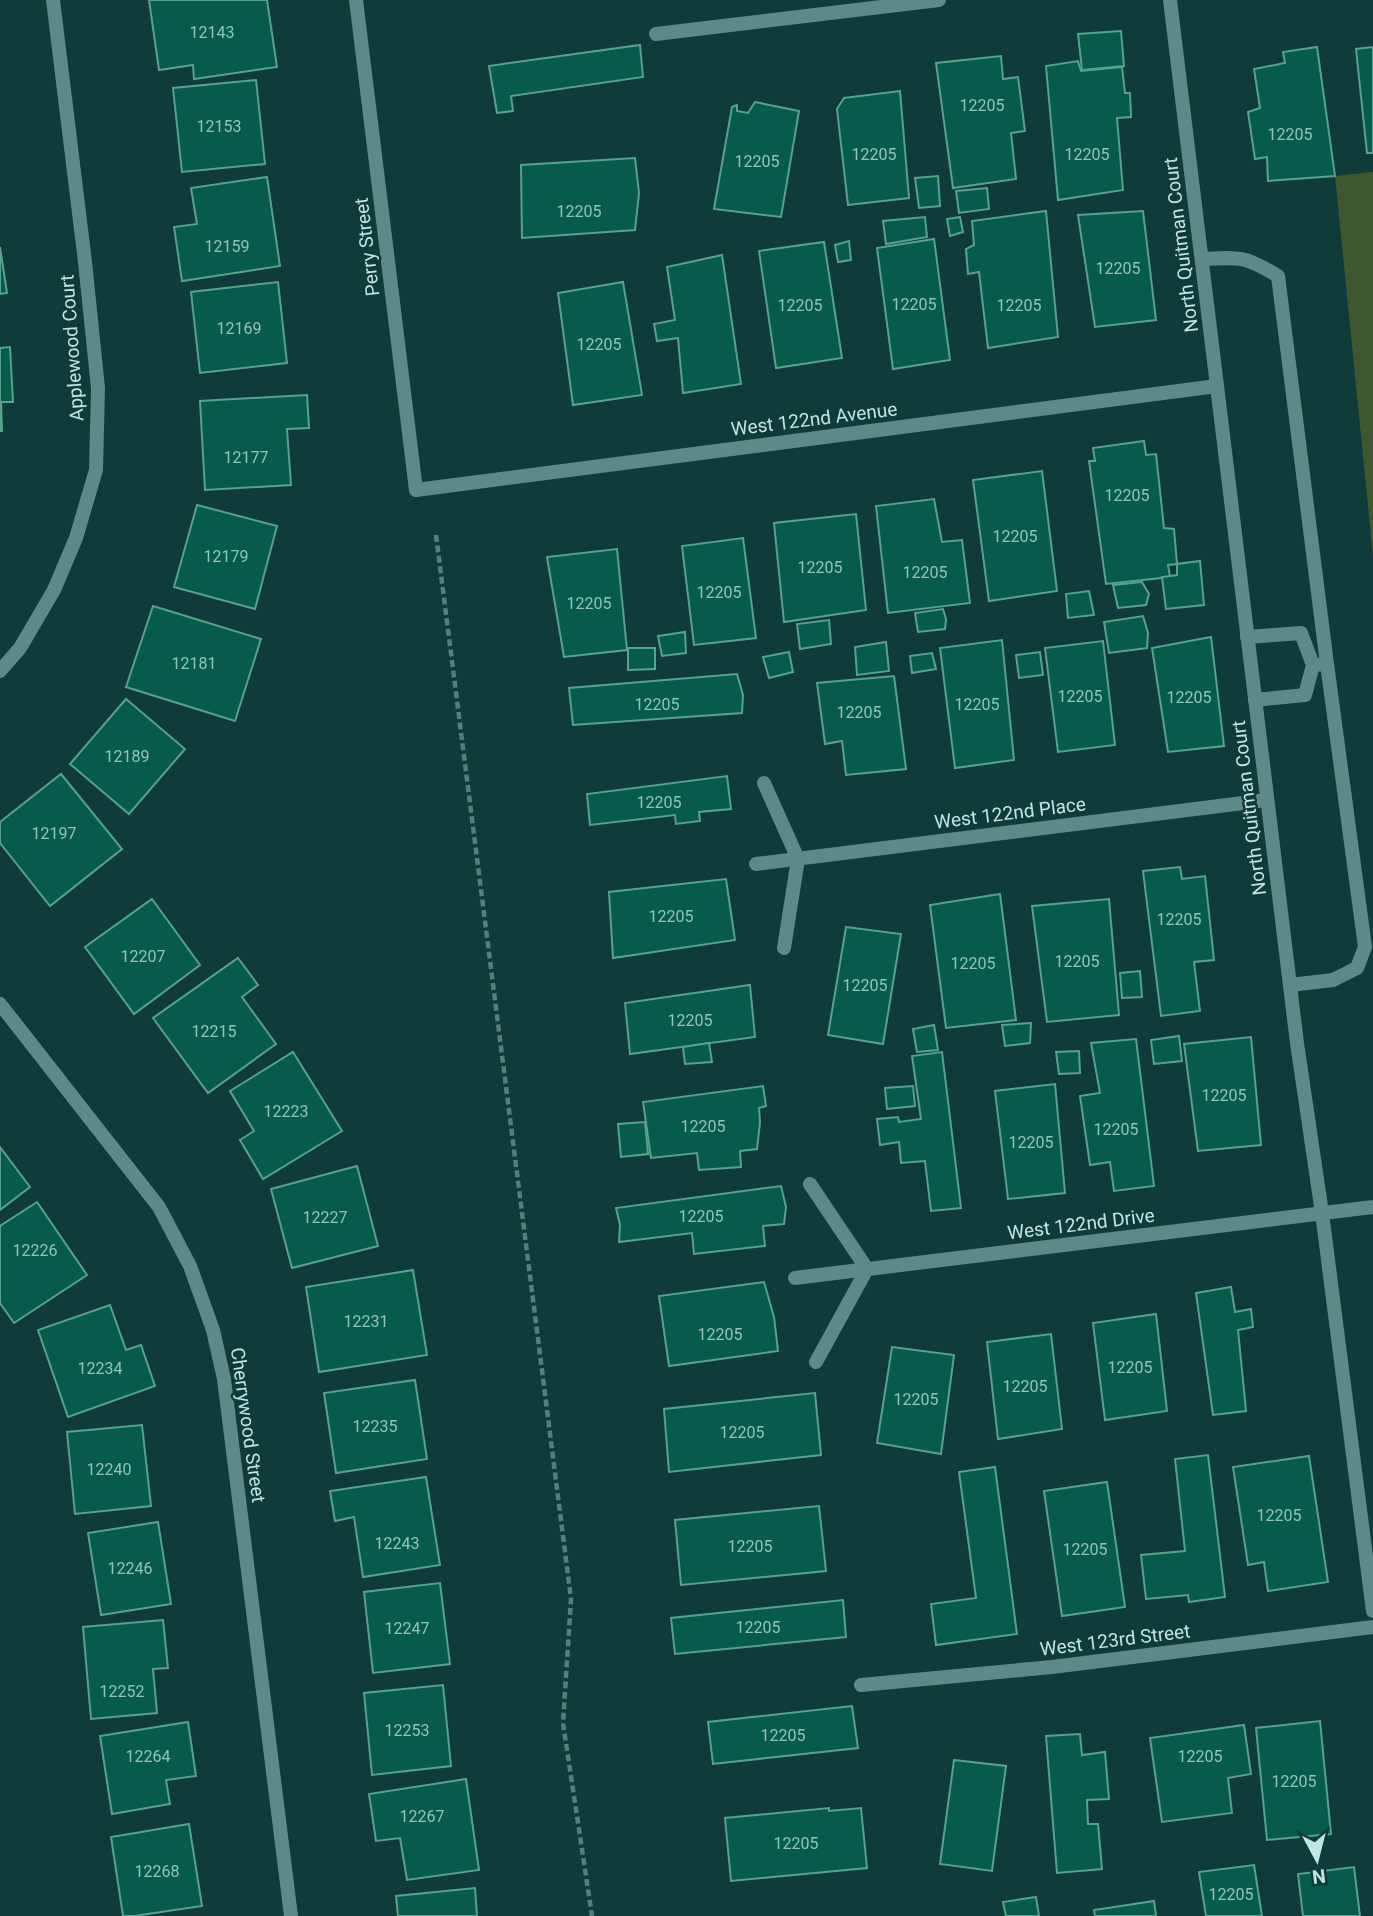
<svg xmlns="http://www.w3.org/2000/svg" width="1373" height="1916" font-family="Roboto,sans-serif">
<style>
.green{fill:#3f5631}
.building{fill:#065b4b;stroke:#59a08d;stroke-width:2}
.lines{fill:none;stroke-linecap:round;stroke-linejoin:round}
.path{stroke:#557e7d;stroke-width:4.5;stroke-dasharray:7 3.5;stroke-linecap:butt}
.service{stroke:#5d8988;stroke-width:14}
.minor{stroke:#5d8988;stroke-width:14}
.tertiary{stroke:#5d8988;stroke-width:14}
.labels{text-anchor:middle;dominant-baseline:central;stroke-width:5;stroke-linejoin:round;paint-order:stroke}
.number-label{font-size:16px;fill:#92c3be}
.street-label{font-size:19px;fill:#c0e6e4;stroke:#103b3b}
</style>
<rect width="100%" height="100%" fill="#103b3b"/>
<polygon class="green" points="1373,172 1373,556 1335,176"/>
<g class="building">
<polygon points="149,0 267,0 277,67 194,79 193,65 159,70"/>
<polygon points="1121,31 1124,66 1082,70 1078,34"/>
<polygon points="640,45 643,77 511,96 513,111 497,113 489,66"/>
<polygon points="1317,47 1335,176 1268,181 1267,157 1255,159 1248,112 1260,108 1254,69 1285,63 1283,52"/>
<polygon points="1373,47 1373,153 1367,153 1356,49"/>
<polygon points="1001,56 1003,79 1018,77 1025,131 1011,133 1016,179 953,188 936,63"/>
<polygon points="1078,61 1081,71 1122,67 1125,93 1130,93 1131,117 1117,118 1123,190 1058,200 1046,66"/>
<polygon points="256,80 265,164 182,172 173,88"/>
<polygon points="900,91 909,198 848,205 837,109 844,98"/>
<polygon points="755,102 799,111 781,217 714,209 732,107 737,105 737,111 748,113"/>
<polygon points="635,158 639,193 635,230 522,238 521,165"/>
<polygon points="938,176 940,206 919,208 915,178"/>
<polygon points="267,177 280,266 182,281 174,227 197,224 191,188"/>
<polygon points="987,188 989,209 959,213 956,191"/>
<polygon points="1046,211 1058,337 988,348 979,272 968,274 966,249 974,245 972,221"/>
<polygon points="1143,211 1156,320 1095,327 1078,215"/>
<polygon points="925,217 927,237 886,244 883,221"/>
<polygon points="960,217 963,232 950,236 947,219"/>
<polygon points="934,239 950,360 893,369 877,248"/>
<polygon points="849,241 851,260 838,262 835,245"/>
<polygon points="824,242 842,358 776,368 759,251"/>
<polygon points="0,247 7,293 0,294"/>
<polygon points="722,255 741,384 683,393 678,338 657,341 654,324 675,320 667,267"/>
<polygon points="278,282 287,363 200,373 191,292"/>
<polygon points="623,282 642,395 573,405 558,293"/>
<polygon points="10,347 13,402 1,402 2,431 0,431 0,348"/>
<polygon points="307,395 309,428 287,429 291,485 205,490 200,401"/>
<polygon points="1144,441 1146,455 1156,454 1164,528 1174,529 1177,564 1168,565 1170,577 1106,584 1089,461 1095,461 1093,448"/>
<polygon points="1042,471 1057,591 989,601 973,480"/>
<polygon points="934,499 942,542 962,540 970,603 888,613 876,506"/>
<polygon points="197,505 277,526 255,609 174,587"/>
<polygon points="856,514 866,610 784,622 774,523"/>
<polygon points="743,538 756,638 694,645 682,546"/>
<polygon points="617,549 627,650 564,657 547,557"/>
<polygon points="1200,561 1204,605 1166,609 1162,577 1177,575 1177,564"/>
<polygon points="1142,582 1149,594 1146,605 1118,608 1113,585"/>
<polygon points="1089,591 1094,615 1068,618 1066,594"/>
<polygon points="153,606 261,639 235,721 126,687"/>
<polygon points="943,609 946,619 945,629 918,632 915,613"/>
<polygon points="1143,616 1148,633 1147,648 1109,653 1104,622"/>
<polygon points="829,620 831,644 800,649 797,624"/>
<polygon points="685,632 686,653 662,656 658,636"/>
<polygon points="1211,637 1224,746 1168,752 1152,648"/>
<polygon points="1002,640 1014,760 955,768 940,648"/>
<polygon points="1103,641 1115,745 1058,752 1045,648"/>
<polygon points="886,642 889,671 857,675 855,647"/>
<polygon points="628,648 655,648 655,669 628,670"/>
<polygon points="789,652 793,672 769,678 763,657"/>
<polygon points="1040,652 1043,675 1019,678 1016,655"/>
<polygon points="932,653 936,669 912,673 910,656"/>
<polygon points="737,674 743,695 742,713 573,725 569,688"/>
<polygon points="894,676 906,769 846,775 842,741 825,744 817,683"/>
<polygon points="126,699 185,749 129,814 70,764"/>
<polygon points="61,774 122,849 50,906 0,843 0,822"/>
<polygon points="727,776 731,809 699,812 700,821 676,824 675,815 590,825 587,794"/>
<polygon points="1180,867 1182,879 1205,876 1214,960 1194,962 1200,1011 1161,1016 1143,871"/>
<polygon points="726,879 735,940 613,958 609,892"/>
<polygon points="1000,894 1016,1020 946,1028 930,905"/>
<polygon points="152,899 200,965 134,1014 85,947"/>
<polygon points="1109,899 1119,1015 1047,1022 1032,906"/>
<polygon points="846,927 901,934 883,1044 828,1035"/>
<polygon points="238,958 258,985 242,997 276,1044 208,1093 153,1018"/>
<polygon points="1140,971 1142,997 1122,998 1120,973"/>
<polygon points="750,985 755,1037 630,1054 625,1003"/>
<polygon points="1031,1023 1030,1043 1005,1046 1002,1025"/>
<polygon points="934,1025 938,1050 917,1052 913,1029"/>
<polygon points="1179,1036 1182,1061 1154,1064 1151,1040"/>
<polygon points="1251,1037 1261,1145 1198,1151 1184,1044"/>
<polygon points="1136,1039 1154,1186 1114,1191 1110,1162 1090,1165 1080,1096 1100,1093 1091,1043"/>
<polygon points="709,1043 712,1062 685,1064 683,1047"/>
<polygon points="1079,1051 1080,1073 1059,1074 1056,1052"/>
<polygon points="293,1052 342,1131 263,1179 240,1140 254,1131 230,1091"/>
<polygon points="942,1052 961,1208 931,1211 925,1161 901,1163 899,1142 880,1145 877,1119 898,1117 899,1122 921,1119 912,1056"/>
<polygon points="1055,1084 1065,1193 1008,1199 995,1091"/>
<polygon points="763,1086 766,1106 759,1108 760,1122 757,1149 740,1151 741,1167 699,1170 697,1153 651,1158 643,1102"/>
<polygon points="913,1086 915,1106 887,1109 885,1088"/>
<polygon points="645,1122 648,1154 621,1157 618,1124"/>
<polygon points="0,1147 30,1187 0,1210"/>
<polygon points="357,1166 378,1246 292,1268 271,1189"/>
<polygon points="781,1186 786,1207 784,1224 763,1226 765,1246 694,1254 692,1233 619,1242 620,1225 616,1208"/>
<polygon points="37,1202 87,1275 14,1323 0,1303 0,1226"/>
<polygon points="413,1270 427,1355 319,1372 306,1287"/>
<polygon points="764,1282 774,1317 778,1351 669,1366 659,1296"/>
<polygon points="1231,1287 1235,1312 1251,1309 1253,1327 1238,1330 1246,1411 1213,1415 1196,1293"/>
<polygon points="110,1305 126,1350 141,1345 155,1386 68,1417 38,1330"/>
<polygon points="1156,1314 1167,1411 1105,1420 1093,1323"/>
<polygon points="1051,1334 1062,1429 998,1439 987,1342"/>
<polygon points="892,1347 954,1355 941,1454 877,1443"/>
<polygon points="415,1380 427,1459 336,1473 324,1393"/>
<polygon points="815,1393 821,1455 669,1472 664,1409"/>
<polygon points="142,1425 151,1506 75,1514 67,1432"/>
<polygon points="1208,1455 1225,1597 1189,1602 1188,1595 1146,1599 1141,1555 1185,1551 1175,1459"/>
<polygon points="1309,1456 1328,1582 1268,1591 1264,1562 1248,1565 1233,1467"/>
<polygon points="995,1467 1017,1634 936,1645 931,1604 976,1598 959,1472"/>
<polygon points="426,1477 440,1565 363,1577 354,1517 335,1521 330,1491"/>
<polygon points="1107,1482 1125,1607 1062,1616 1044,1491"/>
<polygon points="819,1506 826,1571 681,1585 675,1520"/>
<polygon points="158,1522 171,1604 101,1615 88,1533"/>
<polygon points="440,1583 450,1664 373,1673 364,1592"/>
<polygon points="843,1600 846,1637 675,1654 671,1618"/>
<polygon points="163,1620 168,1668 153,1669 157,1713 91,1719 83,1627"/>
<polygon points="443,1685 451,1766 372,1775 364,1693"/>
<polygon points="852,1706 858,1748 713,1764 708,1722"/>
<polygon points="1320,1721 1331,1834 1267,1840 1256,1728"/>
<polygon points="188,1722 196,1776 166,1780 170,1804 112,1814 100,1736"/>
<polygon points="1244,1725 1251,1774 1228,1778 1232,1813 1162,1822 1150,1738"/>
<polygon points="1080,1734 1082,1755 1105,1752 1109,1799 1087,1800 1088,1824 1098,1824 1102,1869 1057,1873 1046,1736"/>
<polygon points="954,1760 1006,1766 992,1871 940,1864"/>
<polygon points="466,1779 479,1870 407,1880 400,1838 376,1841 369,1794"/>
<polygon points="829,1808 829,1811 861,1808 867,1868 731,1881 725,1818"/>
<polygon points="189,1824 202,1906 134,1916 123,1916 111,1837"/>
<polygon points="1254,1865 1262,1916 1206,1916 1199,1872"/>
<polygon points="1354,1867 1360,1916 1303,1916 1298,1874"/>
<polygon points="475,1888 477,1916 398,1916 396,1896"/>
<polygon points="1036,1897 1039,1916 1006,1916 1003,1902"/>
<polygon points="1154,1901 1156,1916 1095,1916 1094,1910"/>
</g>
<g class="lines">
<polyline class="path" points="436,535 571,1599 563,1723 592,1916"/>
<g class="service">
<path d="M1202,259C1240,257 1245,256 1278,276L1327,664L1313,665"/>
<polyline points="1247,637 1301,633 1313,665 1305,695 1255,700"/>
<polyline points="1290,985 1333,980 1357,968 1365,947 1327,664"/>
</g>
<g class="minor">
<polyline points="1170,0 1297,1043 1322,1213 1373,1611"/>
<polyline points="656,34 939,0"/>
<polyline points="416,490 1217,386"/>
<polyline points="0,671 20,648 54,590 76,538 96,470 98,388 85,262 53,0"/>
<polyline points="764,783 798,859 784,948"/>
<polyline points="756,864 1267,800"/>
<polyline points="0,1004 159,1207 190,1266 213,1330 224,1379 291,1916"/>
<polyline points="810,1184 867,1269 816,1362"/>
<polyline points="795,1278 1373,1207"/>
<polyline points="861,1685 1052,1667 1373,1627"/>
</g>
<polyline class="tertiary" points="356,0 416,490"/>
</g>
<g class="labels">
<g class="number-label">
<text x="212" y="32">12143</text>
<text x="982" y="105">12205</text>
<text x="219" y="126">12153</text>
<text x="1290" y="134">12205</text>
<text x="874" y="154">12205</text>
<text x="1087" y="154">12205</text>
<text x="757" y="161">12205</text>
<text x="579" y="211">12205</text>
<text x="227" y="246">12159</text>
<text x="1118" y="268">12205</text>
<text x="914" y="304">12205</text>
<text x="800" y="305">12205</text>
<text x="1019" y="305">12205</text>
<text x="239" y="328">12169</text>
<text x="599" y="344">12205</text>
<text x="246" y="457">12177</text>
<text x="1127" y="495">12205</text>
<text x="1015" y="536">12205</text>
<text x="226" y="556">12179</text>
<text x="820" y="567">12205</text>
<text x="925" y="572">12205</text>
<text x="719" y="592">12205</text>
<text x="589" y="603">12205</text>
<text x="194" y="663">12181</text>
<text x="1080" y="696">12205</text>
<text x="1189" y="697">12205</text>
<text x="657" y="704">12205</text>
<text x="977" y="704">12205</text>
<text x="859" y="712">12205</text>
<text x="127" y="756">12189</text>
<text x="659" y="802">12205</text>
<text x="54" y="833">12197</text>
<text x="671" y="916">12205</text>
<text x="1179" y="919">12205</text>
<text x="143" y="956">12207</text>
<text x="1077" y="961">12205</text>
<text x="973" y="963">12205</text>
<text x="865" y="985">12205</text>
<text x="690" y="1020">12205</text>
<text x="214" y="1031">12215</text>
<text x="1224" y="1095">12205</text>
<text x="286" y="1111">12223</text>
<text x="703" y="1126">12205</text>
<text x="1116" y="1129">12205</text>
<text x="1031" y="1142">12205</text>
<text x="701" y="1216">12205</text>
<text x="325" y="1217">12227</text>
<text x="35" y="1250">12226</text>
<text x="366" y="1321">12231</text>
<text x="720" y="1334">12205</text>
<text x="1130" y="1367">12205</text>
<text x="100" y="1368">12234</text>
<text x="1025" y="1386">12205</text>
<text x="916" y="1399">12205</text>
<text x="375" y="1426">12235</text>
<text x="742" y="1432">12205</text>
<text x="109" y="1469">12240</text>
<text x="1279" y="1515">12205</text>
<text x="397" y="1543">12243</text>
<text x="750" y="1546">12205</text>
<text x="1085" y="1549">12205</text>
<text x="130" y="1568">12246</text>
<text x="758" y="1627">12205</text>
<text x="407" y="1628">12247</text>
<text x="122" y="1691">12252</text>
<text x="407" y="1730">12253</text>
<text x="783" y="1735">12205</text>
<text x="148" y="1756">12264</text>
<text x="1200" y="1756">12205</text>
<text x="1294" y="1781">12205</text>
<text x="422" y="1816">12267</text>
<text x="796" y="1843">12205</text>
<text x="157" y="1871">12268</text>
<text x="1231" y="1894">12205</text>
</g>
<g class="street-label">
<text transform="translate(1181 245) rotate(-97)">North Quitman Court</text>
<text transform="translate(367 247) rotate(-97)">Perry Street</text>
<text transform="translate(72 348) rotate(-94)">Applewood Court</text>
<text transform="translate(814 419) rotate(-7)">West 122nd Avenue</text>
<text transform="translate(1249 808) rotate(-97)">North Quitman Court</text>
<text transform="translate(1010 813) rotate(-7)">West 122nd Place</text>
<text transform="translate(1081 1224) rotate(-7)">West 122nd Drive</text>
<text transform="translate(248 1425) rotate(82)">Cherrywood Street</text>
<text transform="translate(1115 1640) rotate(-7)">West 123rd Street</text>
</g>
</g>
<g transform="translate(1317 1860) rotate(173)" stroke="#103b3b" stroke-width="5" paint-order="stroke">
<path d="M0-5L12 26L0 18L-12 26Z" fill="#c0e6e4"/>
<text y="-10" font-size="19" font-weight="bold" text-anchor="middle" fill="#c0e6e4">N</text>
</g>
</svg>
